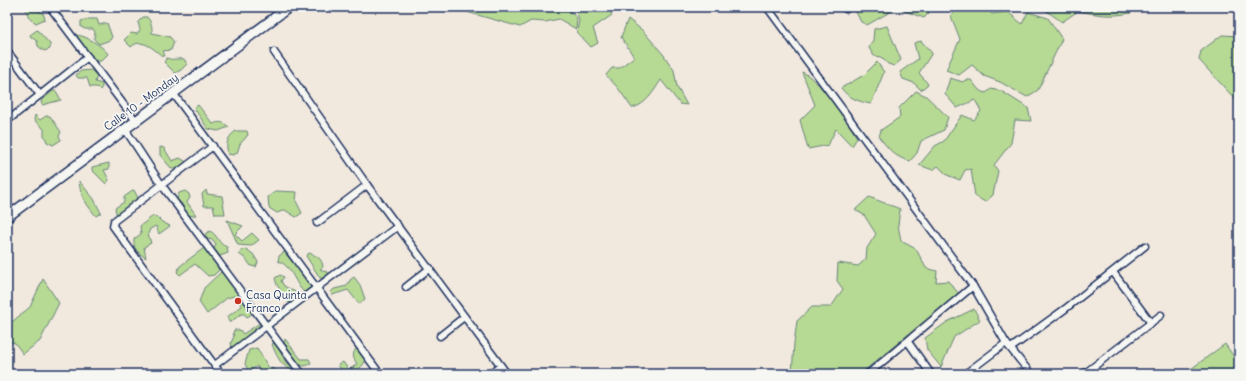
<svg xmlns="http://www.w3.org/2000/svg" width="1246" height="381" font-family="Delius,sans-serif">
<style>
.green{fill:#b6d993;stroke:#688478}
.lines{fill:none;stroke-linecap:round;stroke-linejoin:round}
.street-casing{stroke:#1b2f5e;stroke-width:9}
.secondary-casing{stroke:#1b2f5e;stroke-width:12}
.street{stroke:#f6f6f2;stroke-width:6}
.secondary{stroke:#f6f6f2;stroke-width:9}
.poi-dot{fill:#c8321e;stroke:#f6f6f2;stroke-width:1.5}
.labels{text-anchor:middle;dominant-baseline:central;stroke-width:3.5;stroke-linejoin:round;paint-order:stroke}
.street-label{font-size:11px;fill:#1b2f5e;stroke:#f6f6f2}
.poi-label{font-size:11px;fill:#1b2f5e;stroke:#f6f6f2;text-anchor:start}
</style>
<rect width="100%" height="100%" fill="#f1e8de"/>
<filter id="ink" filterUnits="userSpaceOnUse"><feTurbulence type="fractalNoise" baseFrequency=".025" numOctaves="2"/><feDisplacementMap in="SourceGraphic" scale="8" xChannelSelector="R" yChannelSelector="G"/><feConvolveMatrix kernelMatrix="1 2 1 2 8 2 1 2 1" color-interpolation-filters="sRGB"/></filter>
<g filter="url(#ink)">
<g class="green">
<polygon points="28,7 38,7 39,12 43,13 45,19 36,23 29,18 26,10"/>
<polygon points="449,7 565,7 577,18 576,29 559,19 545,22 531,21 520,27"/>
<polygon points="575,7 608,7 612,15 593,28 598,43 591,47 577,32 579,20"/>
<polygon points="862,7 926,7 929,13 924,18 897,8 867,25 861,22 855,10"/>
<polygon points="956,7 983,7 992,14 1008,12 1022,24 1028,12 1048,18 1062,39 1038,90 1027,97 1000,82 984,76 972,65 959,75 946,70 960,39 951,16"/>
<path d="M1041,7H1133L1131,13C1109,17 1100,15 1078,11L1062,22Z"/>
<path d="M143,17H147C152,23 152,26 152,33L170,37L174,42L171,50L163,51L165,56H162C154,49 141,37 131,47L124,40L131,33L137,34L140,30L138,22Z"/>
<polygon points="89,19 97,19 99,25 107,23 112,37 110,40 99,44 94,39 95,32 93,29 85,29 81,27 81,21"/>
<path d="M628,19L643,31L663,54L674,70L677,87L687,105L680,104L661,80C653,92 646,105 632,108L618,88L606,75L612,68H619L634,57L621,37Z"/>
<polygon points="887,26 901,60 894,66 888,64 881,57 874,56 869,48 873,40 874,29"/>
<polygon points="37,30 50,44 50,49 44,51 38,46 37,41 31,37 30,35"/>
<path d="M76,35C85,35 103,46 108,54L101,61H94L83,49Z"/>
<polygon points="1222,35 1239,36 1239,109 1235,99 1199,60 1201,51"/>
<polygon points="921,41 932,53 919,73 928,84 921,90 914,83 903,79 900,72 918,59 914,43"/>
<path d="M167,58C173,61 178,58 184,59L187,64L181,70L175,73L164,62Z"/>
<path d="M877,62L884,72L871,104C860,102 848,98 841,88L864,75Z"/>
<polygon points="91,70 97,76 95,82 102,84 102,87 100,90 97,87 90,87 87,78 78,78 76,75 81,71"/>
<path d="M802,72C817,77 849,122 857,138L852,146L836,129L828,145L808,149L800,120L815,105Z"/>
<polygon points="950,78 963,82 965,80 971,80 979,90 986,93 991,89 1001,91 1028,108 1031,121 1015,120 1011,143 994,165 998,171 993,195 985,202 975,196 971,169 965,170 960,180 947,175 938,166 933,170 919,165 935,146 944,141 962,115 974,120 981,111 975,100 957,108 945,94"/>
<polygon points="53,91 56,91 61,100 42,105 41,101"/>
<path d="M916,91L926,96L948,117L944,130L921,141L917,153L910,161C895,158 888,148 879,137L881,130L900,117L899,108Z"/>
<path d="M198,105L213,124C220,121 223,122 229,127L218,131L208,129L194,108Z"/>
<polygon points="35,115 40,120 46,116 50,116 61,132 59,136 61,140 53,145 47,142 44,135 44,129 34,120"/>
<path d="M236,131H247L248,135L240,144L237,153L233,155L228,154C225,144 228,136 236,131Z"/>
<polygon points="160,147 164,148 172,161 180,158 188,163 180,169 172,169 160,155"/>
<polygon points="109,163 109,169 104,170 109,180 106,184 92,170 92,167"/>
<path d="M79,181L94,199L101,213L96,216C87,205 80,196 79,181Z"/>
<polygon points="134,190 139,200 117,217 115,208 124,202 124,197"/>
<polygon points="206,190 207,194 222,196 225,214 215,214 213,206 204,206 202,194"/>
<polygon points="185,191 189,194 190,198 187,202 196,215 188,216 182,204 177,199 179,193"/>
<polygon points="276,191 297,192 296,201 302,213 296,217 285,210 277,213 269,208 268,197"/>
<polygon points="869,197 900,209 898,225 901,241 916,249 926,268 937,271 936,282 948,281 960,295 922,327 909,334 860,374 792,374 794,343 797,321 812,307 831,307 843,289 837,281 838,263 858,266 866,259 867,248 876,234 864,215 855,210"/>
<path d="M153,216L157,217L162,222L170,226L159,234L156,226L150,229L148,234L151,243L144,247L146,258C138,253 133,249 134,239L141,234L140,226Z"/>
<polygon points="227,220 243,226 235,234 242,241 252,233 259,240 251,246 238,245"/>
<path d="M210,231C218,235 218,244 227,247L228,253L220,256L214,249L216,244L213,240L207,239L205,234Z"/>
<polygon points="204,248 214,257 219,270 214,275 208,276 195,264 180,275 177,272 180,266"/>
<polygon points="246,249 253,254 258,262 256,267 251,266 246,259 239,254 242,250"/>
<path d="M284,252L310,283L313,288L305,293C294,284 293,266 278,261L279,256Z"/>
<path d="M309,253C317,256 322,258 323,267L320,269L329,273L331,276L329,278H320L306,256Z"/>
<path d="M221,272C234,281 246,299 252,314L247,317L244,314H241L231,322H229L227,317L242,306L234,296L227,298L207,314L199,302L204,288Z"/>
<polygon points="280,275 284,277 281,281 284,286 299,294 296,301 290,304 277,285 275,278"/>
<polygon points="354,277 360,285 365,299 359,304 348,290 332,295 331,292 334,289 347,286 350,280"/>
<polygon points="43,279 59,303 40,341 23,354 15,343 7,341 7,326 30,307"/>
<polygon points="974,309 980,320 954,337 941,367 927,350 925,338 947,322"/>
<polygon points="260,323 261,325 260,329 232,349 231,343 234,336 233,333 234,330 240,330 243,334"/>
<path d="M285,339L301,359H309L311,363C298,374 291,351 284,343Z"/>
<path d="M276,343L286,363L292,365L296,370C283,372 275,353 272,344Z"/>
<polygon points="1225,344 1239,364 1239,374 1184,374"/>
<path d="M358,346L367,357C364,367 355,374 344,374L338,365L343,362L349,370L357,364C352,356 352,354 358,346Z"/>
<polygon points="257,348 269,368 274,369 277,374 261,374 257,366 249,372 245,364 249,350"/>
</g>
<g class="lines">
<defs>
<g id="street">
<polyline points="50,7 136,121"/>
<polyline points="767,7 973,286 1006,343 1031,374"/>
<polyline points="844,7 846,9"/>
<polyline points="7,51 40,95"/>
<polyline points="274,52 367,185 507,374"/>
<polyline points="173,93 380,374"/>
<polyline points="7,121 88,57"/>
<polyline points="125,129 161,184 302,374"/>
<polyline points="213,146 114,221 113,226 221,374"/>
<polyline points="317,223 367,185"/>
<polyline points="1113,272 1151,323"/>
<polyline points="406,287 430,268"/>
<polyline points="440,336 464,317"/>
<polyline points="908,342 931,374"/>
<polyline points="1011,348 1065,309 1145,246"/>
<polyline points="215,365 398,226"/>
<polyline points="490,374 501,366"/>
<polyline points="868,374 973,286"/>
<polyline points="965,374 1006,343"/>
<polyline points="1084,374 1161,315"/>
</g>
<polyline id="secondary" points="7,217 289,7"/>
</defs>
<use href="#street" class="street-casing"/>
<use href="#secondary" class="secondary-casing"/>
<use href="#street" class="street"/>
<use href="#secondary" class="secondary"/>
</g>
</g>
<circle class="poi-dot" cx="238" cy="301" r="4"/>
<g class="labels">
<g class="street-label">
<text transform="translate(141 102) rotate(-36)">Calle 10 - Monday</text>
</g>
<g class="poi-label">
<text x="246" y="295">Casa Quinta<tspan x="246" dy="13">Franco</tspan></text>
</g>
</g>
<rect width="1246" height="381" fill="none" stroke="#f6f6f2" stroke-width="24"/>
<rect x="12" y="12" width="1222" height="357" fill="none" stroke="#1b2f5e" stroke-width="1.5" filter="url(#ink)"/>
</svg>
